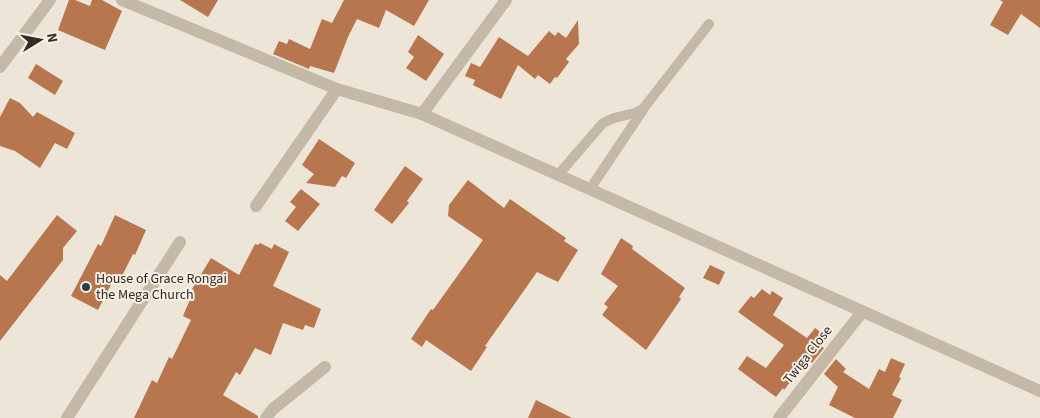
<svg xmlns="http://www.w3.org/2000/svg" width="1040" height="418" font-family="'Source Sans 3',sans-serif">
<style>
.building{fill:#b7764d}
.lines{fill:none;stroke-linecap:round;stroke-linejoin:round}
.service{stroke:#c4b8a6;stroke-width:10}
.minor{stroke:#c4b8a6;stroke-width:12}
.poi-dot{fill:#21444d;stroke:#f6f0e4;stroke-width:2}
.labels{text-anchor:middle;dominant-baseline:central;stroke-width:4;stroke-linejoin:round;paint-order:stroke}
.poi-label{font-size:14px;fill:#312b26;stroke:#f6f0e4;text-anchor:start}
.street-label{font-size:14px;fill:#312b26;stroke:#f6f0e4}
</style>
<rect width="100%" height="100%" fill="#ede6d8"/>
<g class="building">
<polygon points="69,0 75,0 90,6 92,0 102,0 122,11 105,50 58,30"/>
<polygon points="180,0 218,0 208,17"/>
<polygon points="344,0 429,0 414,26 386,10 379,28 357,19 348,37 334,73 310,66 309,69 273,54 279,41 287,44 289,39 310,49 322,19 332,23"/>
<polygon points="1000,0 1040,0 1040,28 1021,14 1008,35 990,25 1003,2"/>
<polygon points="578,20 579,44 566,59 569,62 557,78 555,77 550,84 538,75 535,79 518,65 501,99 473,85 475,80 465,76 471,63 480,67 499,37 528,56 549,31 555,36 558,32 566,38"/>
<polygon points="418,35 444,54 426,81 406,68 414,57 408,52"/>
<polygon points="36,64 63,81 55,95 28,78"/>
<polygon points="10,98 20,103 33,117 37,112 75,133 67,149 55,143 40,168 15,151 0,146 0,117"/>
<polygon points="319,139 355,163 346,178 342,176 335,187 306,183 314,174 302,165"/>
<polygon points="405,166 423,179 407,201 409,203 392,224 374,210"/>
<polygon points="468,180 504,208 510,199 566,238 564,241 578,250 558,282 537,272 485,346 487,347 471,371 426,340 422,347 411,339 431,309 433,310 483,240 448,216 449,205"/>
<polygon points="301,189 320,204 298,231 285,221 296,207 290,202"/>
<polygon points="57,215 77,231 63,248 63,260 0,341 0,275 7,281"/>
<polygon points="115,215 146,230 135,255 133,254 120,280 115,277 98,310 71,296 98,244 101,246"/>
<polygon points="621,238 633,246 632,249 685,288 679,297 681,299 646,350 602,315 608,307 604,304 618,286 601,274"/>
<polygon points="260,243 272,249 274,244 289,252 273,286 321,309 314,328 305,325 303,330 283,323 271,355 255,348 240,375 236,372 223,395 258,416 258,418 134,418 152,380 157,383 169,357 172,359 191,320 183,316 194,290 192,289 211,258 239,275 255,244 258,245"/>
<polygon points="710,265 725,272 719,285 703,278"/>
<polygon points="762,289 770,295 772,291 783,298 773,315 807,338 815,328 825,336 819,344 824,348 812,363 808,359 784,390 783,388 776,397 738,369 747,356 766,368 784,345 738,312 751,296 754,298"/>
<polygon points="891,358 905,364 899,377 901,378 892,395 902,400 893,418 855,418 829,405 838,387 824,374 836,359 846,369 843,372 869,389 879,369 885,372"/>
<polygon points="536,400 572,418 528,418"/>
</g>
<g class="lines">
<g class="service">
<polyline points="558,175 603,123 614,118 635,113 643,109 709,24"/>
<polyline points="590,189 643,110"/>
</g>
<g class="minor">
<polyline points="122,0 337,89 422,114 1040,391"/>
<polyline points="0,67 50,0"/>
<polyline points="422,114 506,0"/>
<polyline points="256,206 337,89"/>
<polyline points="67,418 180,242"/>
<polyline points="266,418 273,409 325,367"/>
<polyline points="779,418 862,312"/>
</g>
</g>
<circle class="poi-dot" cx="86" cy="287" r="5"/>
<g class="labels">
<g class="poi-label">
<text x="96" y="279">House of Grace Rongai<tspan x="96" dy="16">the Mega Church</tspan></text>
</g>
<g class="street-label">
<text transform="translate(808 355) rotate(-52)">Twiga Close</text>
</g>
</g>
<g transform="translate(40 40) rotate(80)" stroke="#f6f0e4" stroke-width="4" paint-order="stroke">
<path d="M0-4L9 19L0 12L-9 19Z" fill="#312b26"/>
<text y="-8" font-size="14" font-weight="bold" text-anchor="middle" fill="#312b26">N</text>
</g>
</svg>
